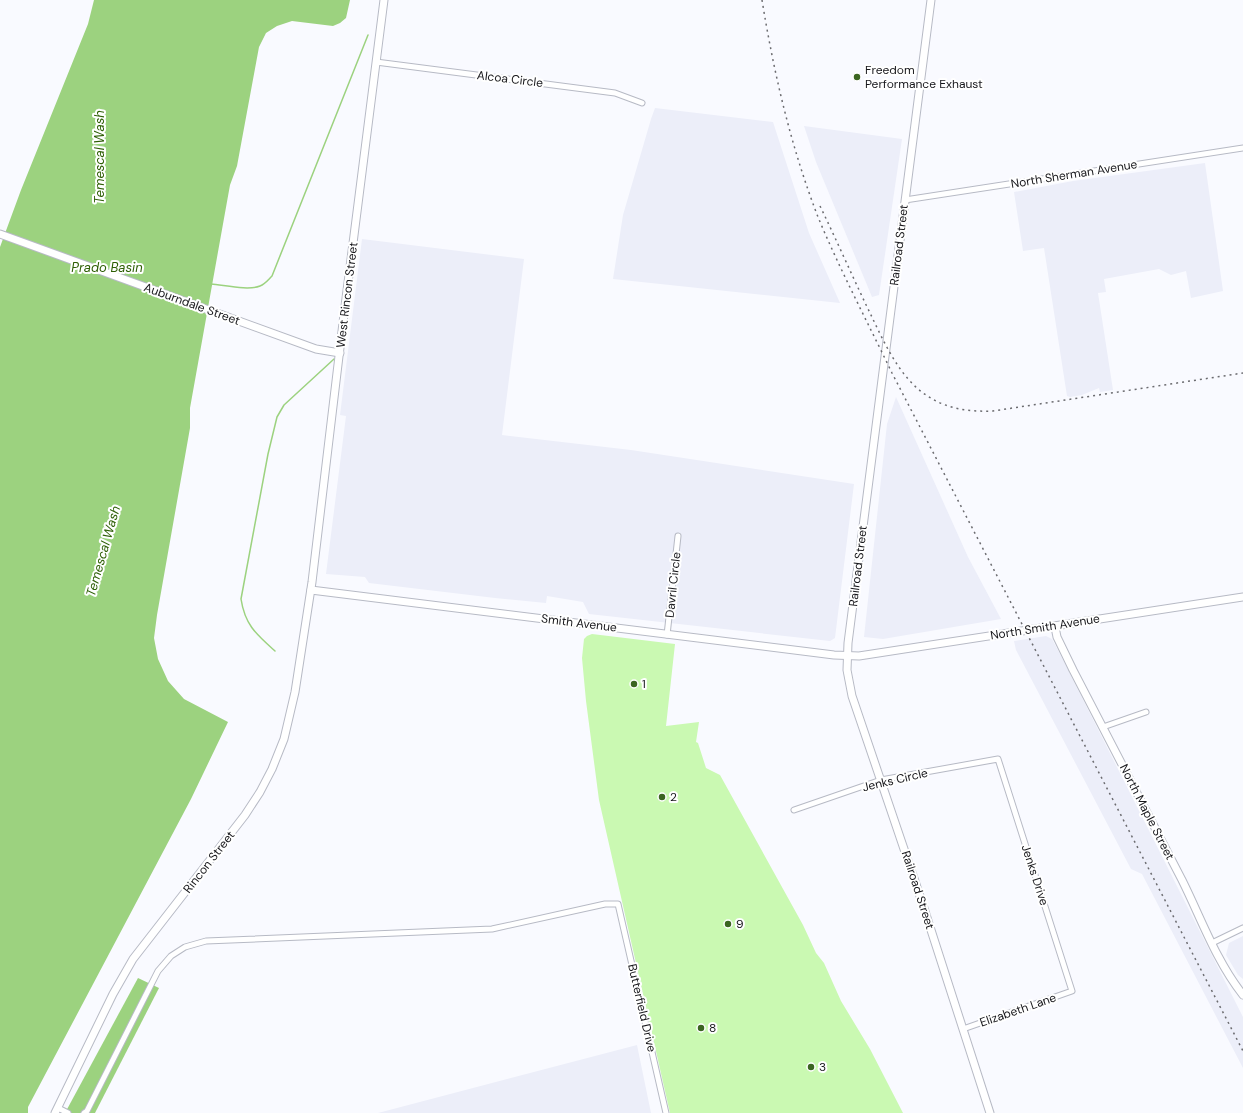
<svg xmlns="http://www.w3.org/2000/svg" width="1243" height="1113" font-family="'DM Sans',sans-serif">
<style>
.built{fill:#eceef9}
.green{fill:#caf9b2}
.water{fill:#9cd27f}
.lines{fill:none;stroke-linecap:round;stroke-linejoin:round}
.stream{stroke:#9cd27f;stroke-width:1.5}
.street-casing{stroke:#b7bac5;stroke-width:7}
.secondary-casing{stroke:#b7bac5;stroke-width:9}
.street{stroke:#fff;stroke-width:5}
.secondary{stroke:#fff;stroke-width:7}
.rail{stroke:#6b6b6f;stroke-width:1.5;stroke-dasharray:2 4;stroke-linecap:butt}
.poi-dot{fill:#3b6521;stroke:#fff;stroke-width:1.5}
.labels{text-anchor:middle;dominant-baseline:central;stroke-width:4;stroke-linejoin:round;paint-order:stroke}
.poi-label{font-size:12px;fill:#17171b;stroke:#fff;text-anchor:start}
.street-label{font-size:12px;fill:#17171b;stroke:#fff}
.water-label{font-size:13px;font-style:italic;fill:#2e5f05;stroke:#fff}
</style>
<rect width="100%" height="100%" fill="#f9faff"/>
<g class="built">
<polygon points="655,108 773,122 809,233 840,303 613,279 623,215 651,119"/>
<polygon points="804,126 902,139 879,295 872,297 816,162"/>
<polygon points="1205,163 1223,291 1191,298 1186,271 1171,275 1159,269 1104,279 1106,292 1098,293 1113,390 1100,392 1099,388 1082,395 1070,397 1067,396 1044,248 1023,251 1014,192 1073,181"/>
<polygon points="362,239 524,259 502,435 631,450 854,484 835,638 830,641 589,614 583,602 547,596 546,603 495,598 369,583 365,577 326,574 346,416 340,415"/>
<polygon points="896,397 968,557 1001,619 883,639 864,637 887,424"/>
<polygon points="1046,636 1052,639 1059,652 1243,1017 1243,1068 1142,874 1131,869 1016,650 1014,641"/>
<polygon points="1243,936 1243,979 1238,975 1226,955 1229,943"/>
<polygon points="637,1045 651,1113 378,1113"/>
</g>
<polygon class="green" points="592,634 675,644 666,726 699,722 696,742 698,743 706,768 720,775 803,925 816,953 824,963 841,1001 870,1049 903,1113 670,1113 599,800 586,701 582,658 584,639 587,636"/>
<g class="water">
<polygon points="94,0 350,0 346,18 340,23 333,26 292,21 277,26 266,33 259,47 237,166 230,185 190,408 190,428 157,615 154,638 158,659 168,681 184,699 228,722 191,799 28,1107 28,1113 0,1113 0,247 21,190 88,24"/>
<polygon points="138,978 159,988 95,1113 65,1113"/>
</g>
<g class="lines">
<g class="stream">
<path d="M211,284C224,285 248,291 260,286C265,284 268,280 272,276L368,35"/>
<path d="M275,651C256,634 245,625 241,599L268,454L277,417L284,405L334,359"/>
</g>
<defs>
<g id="street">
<polyline points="376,62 615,93 642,103"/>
<polyline points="905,200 1243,148"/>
<polyline points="667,635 678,536"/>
<polyline points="1103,727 1146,712"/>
<polyline points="794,810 881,780 998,759 1072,991 963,1029"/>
<polyline points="1212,943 1243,928"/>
<polyline points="58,1108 68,1113"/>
<polyline points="84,1113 87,1111 158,971 171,956 185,947 206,941 492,929 605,904 618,904 666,1113"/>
</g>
<g id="secondary">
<polyline points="931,0 848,643 847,670 852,696 921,899 990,1113"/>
<polyline points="0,234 316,349 340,353"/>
<polyline points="311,590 834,655 859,656 1243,597"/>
<path d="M1055,627L1057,637L1073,670C1110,740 1146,810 1182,880C1201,918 1216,961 1243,995"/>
<polyline points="55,1113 113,994 133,959 245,815 260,792 272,769 284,739 295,692 312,582 345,306 384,0"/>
</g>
</defs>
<use href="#street" class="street-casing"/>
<use href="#secondary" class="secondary-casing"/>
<use href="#street" class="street"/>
<use href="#secondary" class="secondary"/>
<g class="rail">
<path d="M762,0C774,74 791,147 818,217C840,270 867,321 892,373L1243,1051"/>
<path d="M820,206C837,241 853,278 870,313C884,342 899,377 926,395C946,409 969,412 993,411L1243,373"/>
</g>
</g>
<g class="poi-dot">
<circle cx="857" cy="77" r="4"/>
<circle cx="634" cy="684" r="4"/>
<circle cx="662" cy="797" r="4"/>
<circle cx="728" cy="924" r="4"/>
<circle cx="701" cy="1028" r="4"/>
<circle cx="811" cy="1067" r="4"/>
</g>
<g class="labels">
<g class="poi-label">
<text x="865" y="70">Freedom<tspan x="865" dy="14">Performance Exhaust</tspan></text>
<text x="642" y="684">1</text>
<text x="670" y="797">2</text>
<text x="736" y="924">9</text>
<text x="709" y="1028">8</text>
<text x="819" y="1067">3</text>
</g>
<g class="street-label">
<text transform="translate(510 79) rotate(7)">Alcoa Circle</text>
<text transform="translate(1074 174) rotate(-9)">North Sherman Avenue</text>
<text transform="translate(899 245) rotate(-83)">Railroad Street</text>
<text transform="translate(347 295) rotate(-83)">West Rincon Street</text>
<text transform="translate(192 304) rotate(20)">Auburndale Street</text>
<text transform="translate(858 566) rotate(-83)">Railroad Street</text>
<text transform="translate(673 585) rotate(-84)">Davril Circle</text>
<text transform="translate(579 623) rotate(7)">Smith Avenue</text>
<text transform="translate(1045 627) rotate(-9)">North Smith Avenue</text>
<text transform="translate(895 780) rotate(-13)">Jenks Circle</text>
<text transform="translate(1147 812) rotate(63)">North Maple Street</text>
<text transform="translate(209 862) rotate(-52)">Rincon Street</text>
<text transform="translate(1035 875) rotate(72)">Jenks Drive</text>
<text transform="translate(918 890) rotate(72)">Railroad Street</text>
<text transform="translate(642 1008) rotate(77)">Butterfield Drive</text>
<text transform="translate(1018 1010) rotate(-19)">Elizabeth Lane</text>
</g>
<g class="water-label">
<text transform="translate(99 157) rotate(-90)">Temescal Wash</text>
<text x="107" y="267">Prado Basin</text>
<text transform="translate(103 551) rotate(-74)">Temescal Wash</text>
</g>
</g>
</svg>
